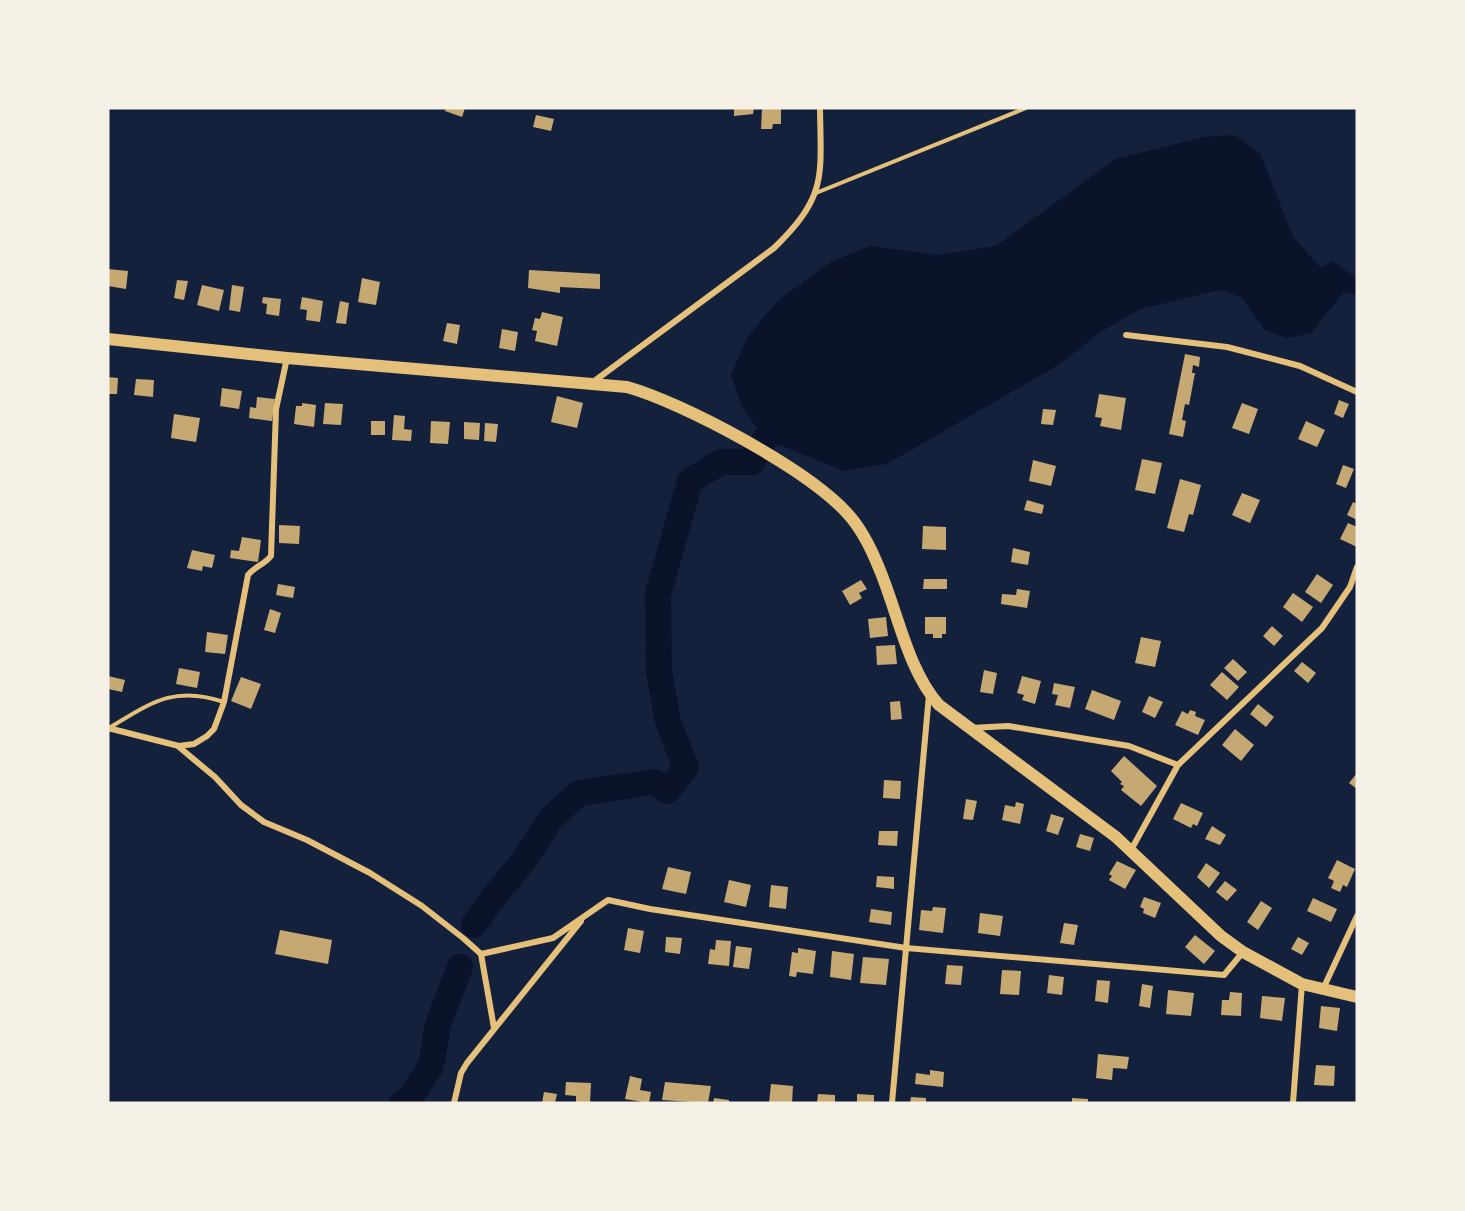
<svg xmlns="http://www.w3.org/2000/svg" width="1465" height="1211" font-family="'Golos Text',sans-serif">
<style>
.water{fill:#0b132b}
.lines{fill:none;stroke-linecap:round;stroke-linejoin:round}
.river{stroke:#0b132b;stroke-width:26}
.building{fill:#c6a872}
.service{stroke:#e5c07b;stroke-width:4}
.minor{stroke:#e5c07b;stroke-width:6}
.secondary{stroke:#e5c07b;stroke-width:12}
</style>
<rect width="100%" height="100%" fill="#14213d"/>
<polygon class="water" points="1235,135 1260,153 1293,237 1321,268 1333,261 1357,279 1357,295 1344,292 1311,333 1287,338 1265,330 1241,297 1220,290 1140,309 1099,333 1060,364 887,464 844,471 765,439 742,407 731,375 747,338 777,301 831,262 870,246 939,255 996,246 1115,159 1204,137"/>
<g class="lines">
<g class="river">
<polyline points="474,925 490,902 527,856 551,818 579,793 654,782 667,791 686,768 668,722 659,671 658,594 690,481 721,462 752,462 765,439 791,417"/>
<polyline points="402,1103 411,1096 431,1066 438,1024 460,967"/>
</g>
</g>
<g class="building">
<polygon points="446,108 465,108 462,117 445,111"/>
<polygon points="734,108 754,108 753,114 734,116"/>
<polygon points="762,108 781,108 781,124 773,124 772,129 761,129"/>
<polygon points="536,115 554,119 551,131 533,127"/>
<polygon points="108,269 128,271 126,289 108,286"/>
<polygon points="529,270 600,274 600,289 560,287 560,293 528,288"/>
<polygon points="362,278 380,282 376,305 358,302"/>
<polygon points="177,280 188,281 184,300 174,298"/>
<polygon points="202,285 224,290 219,311 197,305"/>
<polygon points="232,285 244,287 240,312 229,310"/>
<polygon points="263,297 281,299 279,316 266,314 267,304 262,303"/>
<polygon points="302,297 323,301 320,322 306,320 307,310 300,309"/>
<polygon points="340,301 349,303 346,324 336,323"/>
<polygon points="542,312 563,317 557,346 535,341 537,331 532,330 535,318 540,319"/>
<polygon points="447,323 460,325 457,344 443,341"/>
<polygon points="502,329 518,332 515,351 499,348"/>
<polygon points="1185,354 1200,357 1199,367 1193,365 1192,373 1195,373 1189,405 1185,404 1182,420 1186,421 1183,437 1169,434"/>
<polygon points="108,377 118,378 117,394 108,394"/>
<polygon points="136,379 154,380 153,397 134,395"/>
<polygon points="222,388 242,391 239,409 220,406"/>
<polygon points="1099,394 1126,398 1121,430 1100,426 1102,418 1095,417"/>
<polygon points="557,396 583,403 577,428 551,422"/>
<polygon points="257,397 275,399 272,421 249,418 250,407 256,408"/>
<polygon points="1339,400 1349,404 1343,418 1334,414"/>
<polygon points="302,403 316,405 314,427 294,424 296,406 302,406"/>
<polygon points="325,403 343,404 341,425 323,424"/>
<polygon points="1242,403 1258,409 1249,434 1232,428"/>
<polygon points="1043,409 1056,410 1053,425 1041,424"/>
<polygon points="174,414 200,418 196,442 171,438"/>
<polygon points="394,415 405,416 404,429 412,430 411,441 392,440"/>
<rect x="371" y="421" width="14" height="14"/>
<polygon points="431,421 450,422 448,444 430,443"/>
<polygon points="1306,421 1325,430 1317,447 1298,439"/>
<polygon points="464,422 480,423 479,440 464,439"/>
<polygon points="485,423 498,424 496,442 484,441"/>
<polygon points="1142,459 1162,463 1155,494 1135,490"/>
<polygon points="1033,460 1056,466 1051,486 1029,481"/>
<polygon points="1343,465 1354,469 1346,488 1336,484"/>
<polygon points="1180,479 1201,485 1193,515 1189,514 1184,532 1167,528"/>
<polygon points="1242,493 1260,500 1250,523 1232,515"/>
<polygon points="1027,500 1044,505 1042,514 1024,510"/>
<polygon points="1353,502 1357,504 1357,520 1347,515"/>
<polygon points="1348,523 1357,527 1357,547 1340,539"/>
<polygon points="279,525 300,526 299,544 279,543"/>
<polygon points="923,526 946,527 946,550 922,549"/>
<polygon points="242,537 261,540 258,562 230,558 231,550 239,551"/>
<polygon points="1013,548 1030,552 1028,565 1011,562"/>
<polygon points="192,550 215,555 212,568 203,566 202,571 187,568"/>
<polygon points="1317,574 1333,585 1321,603 1305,592"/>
<polygon points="924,579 947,579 947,589 923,589"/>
<polygon points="861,580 867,589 859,593 862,598 850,605 842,591"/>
<polygon points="278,584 295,587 293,598 276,595"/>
<polygon points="1017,589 1030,591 1027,608 1001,604 1002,594 1016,595"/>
<polygon points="1293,593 1313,607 1302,622 1283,607"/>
<polygon points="270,609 281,613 275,633 264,630"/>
<polygon points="886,617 888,636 870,638 868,619"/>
<polygon points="925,617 946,617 946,634 942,634 942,638 933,638 933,634 925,634"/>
<polygon points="1272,626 1283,636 1274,646 1263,636"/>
<polygon points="207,632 228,635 225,654 205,652"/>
<polygon points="1141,637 1161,641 1155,667 1135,663"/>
<polygon points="895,645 897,664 877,665 876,646"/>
<polygon points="1233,659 1247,672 1238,681 1224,668"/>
<polygon points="1302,662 1316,673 1308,683 1294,671"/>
<polygon points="179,668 200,672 197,688 176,684"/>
<polygon points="984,670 997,673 993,694 980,692"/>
<polygon points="1222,672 1239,687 1227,700 1210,685"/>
<polygon points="108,676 125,680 122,692 108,689"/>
<polygon points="1022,676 1041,681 1035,704 1022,700 1024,695 1017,693"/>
<polygon points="241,677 261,684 251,709 231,701"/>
<polygon points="1054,683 1075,687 1070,708 1055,705 1058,695 1052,694"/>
<polygon points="1092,690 1121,701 1114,720 1085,709"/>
<polygon points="1149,696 1163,702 1155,718 1142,712"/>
<polygon points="900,701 902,719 891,720 890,702"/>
<polygon points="1258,704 1274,717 1266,727 1250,714"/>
<polygon points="1190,710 1196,712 1195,716 1205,720 1198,735 1175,725 1182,711 1188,714"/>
<polygon points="1235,729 1254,745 1241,761 1222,745"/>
<polygon points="1124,756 1157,786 1141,806 1121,790 1124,786 1120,784 1122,782 1111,771"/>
<polygon points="1357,773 1357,789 1349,783"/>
<polygon points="884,780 901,781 900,799 883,798"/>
<polygon points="966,799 977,801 973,820 963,819"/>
<polygon points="1016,802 1024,804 1020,824 1002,820 1005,805 1015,807"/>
<polygon points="1181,803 1203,813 1197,826 1193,824 1191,828 1173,819"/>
<polygon points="1051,814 1064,818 1058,835 1046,831"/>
<polygon points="1212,826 1226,835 1220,845 1205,839"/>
<polygon points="879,831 898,831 897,846 878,845"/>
<polygon points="1080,834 1094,838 1090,851 1076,847"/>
<polygon points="1337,860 1355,869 1347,887 1343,885 1340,892 1331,888 1334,881 1328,878"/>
<polygon points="1117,861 1136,870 1125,889 1109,880 1112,876 1109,874"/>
<polygon points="1206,863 1220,873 1209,888 1197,877"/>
<polygon points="668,867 691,872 686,894 662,889"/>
<polygon points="877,876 894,877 894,889 876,887"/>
<polygon points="729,880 751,885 746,907 724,902"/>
<polygon points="1225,881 1237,890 1227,901 1216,892"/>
<polygon points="771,885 788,887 786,909 769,907"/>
<polygon points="1144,897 1161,903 1155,918 1143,913 1144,909 1140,907"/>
<polygon points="1313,898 1337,909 1331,922 1307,911"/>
<polygon points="1261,901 1272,908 1258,930 1247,922"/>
<polygon points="933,907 946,908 943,933 919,930 921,910 932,911"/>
<polygon points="871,909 892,912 891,925 869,922"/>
<polygon points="980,913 1003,916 1000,936 978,933"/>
<polygon points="1064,923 1078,925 1074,945 1060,943"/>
<polygon points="628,928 644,931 640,953 624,950"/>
<polygon points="280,930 332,940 328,964 275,954"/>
<polygon points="1195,935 1215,951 1204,964 1185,947"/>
<polygon points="666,937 682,938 680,954 665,952"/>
<polygon points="1298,937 1309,943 1302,955 1291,949"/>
<polygon points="716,940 731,941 729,966 708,964 710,949 715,950"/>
<polygon points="736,946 752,948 749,969 733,967"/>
<polygon points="798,948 816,951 813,974 797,972 796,977 789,976 792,952 798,953"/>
<polygon points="832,951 854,954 851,980 830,977"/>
<polygon points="863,957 889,959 886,985 860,983"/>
<polygon points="947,965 963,966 961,985 945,984"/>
<polygon points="1002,970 1021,971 1019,995 1000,994"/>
<polygon points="1049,975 1064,977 1062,995 1047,993"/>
<polygon points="1097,980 1110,981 1108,1003 1095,1001"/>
<polygon points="1142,984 1153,986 1150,1008 1139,1006"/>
<polygon points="1168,990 1194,993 1191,1016 1166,1014"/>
<polygon points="1230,992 1242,993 1241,1016 1221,1015 1222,1000 1229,1000"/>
<polygon points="1262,996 1285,998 1282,1021 1260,1018"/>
<polygon points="1321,1006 1340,1008 1337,1031 1319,1028"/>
<polygon points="1098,1054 1129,1057 1127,1069 1113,1068 1112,1080 1096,1078"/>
<polygon points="1316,1065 1335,1066 1334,1086 1314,1085"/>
<polygon points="930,1070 944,1072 943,1087 915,1084 916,1073 930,1075"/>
<polygon points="630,1076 642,1079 640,1090 651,1092 649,1103 625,1099"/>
<polygon points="566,1082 591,1083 590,1103 576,1103 576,1096 565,1095"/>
<polygon points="665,1082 711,1086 708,1103 662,1100"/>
<polygon points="771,1084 793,1086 792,1103 769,1103"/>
<polygon points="544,1092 557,1094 555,1103 542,1103"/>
<polygon points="818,1094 835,1095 835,1103 817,1103"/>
<polygon points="857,1094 874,1095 874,1103 857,1103"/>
<polygon points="911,1097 926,1098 926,1103 910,1103"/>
<polygon points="714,1098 729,1100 729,1103 713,1103"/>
<polygon points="1072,1098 1088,1099 1088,1103 1072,1103"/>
</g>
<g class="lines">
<g class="service">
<polyline points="816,193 1026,108"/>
<path d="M109,728C151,703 173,685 224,702"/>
</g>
<g class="minor">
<polyline points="1126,335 1227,347 1300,366 1357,392"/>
<path d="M593,382L774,248C827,196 821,178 820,108"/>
<path d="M108,728L179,746L194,744L207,736L214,729L224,702L248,575C255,566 264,565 271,556L276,409L287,358"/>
<polyline points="971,728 1008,726 1129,746 1178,765"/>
<polyline points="179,747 215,777 241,805 264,822 307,840 370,873 422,906 463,938 481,954 494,1028"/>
<polyline points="1131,850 1178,765 1322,628 1350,587 1357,567"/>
<polyline points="481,954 553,938 608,900 650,909 906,948 1224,975 1243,952"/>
<polyline points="1323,989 1357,916"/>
<polyline points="454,1103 461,1073 467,1063 581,921"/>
<polyline points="892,1103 929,695"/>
<polyline points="1293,1103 1302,984"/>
</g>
<path class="secondary" d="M108,339L287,358L627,387C684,403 807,469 847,513C862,529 871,548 879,568C897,610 908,671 939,705L1116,837L1221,936L1243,952L1302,984L1357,997"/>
</g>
<rect width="1465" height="1211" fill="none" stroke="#f6f1e7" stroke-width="219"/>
</svg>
